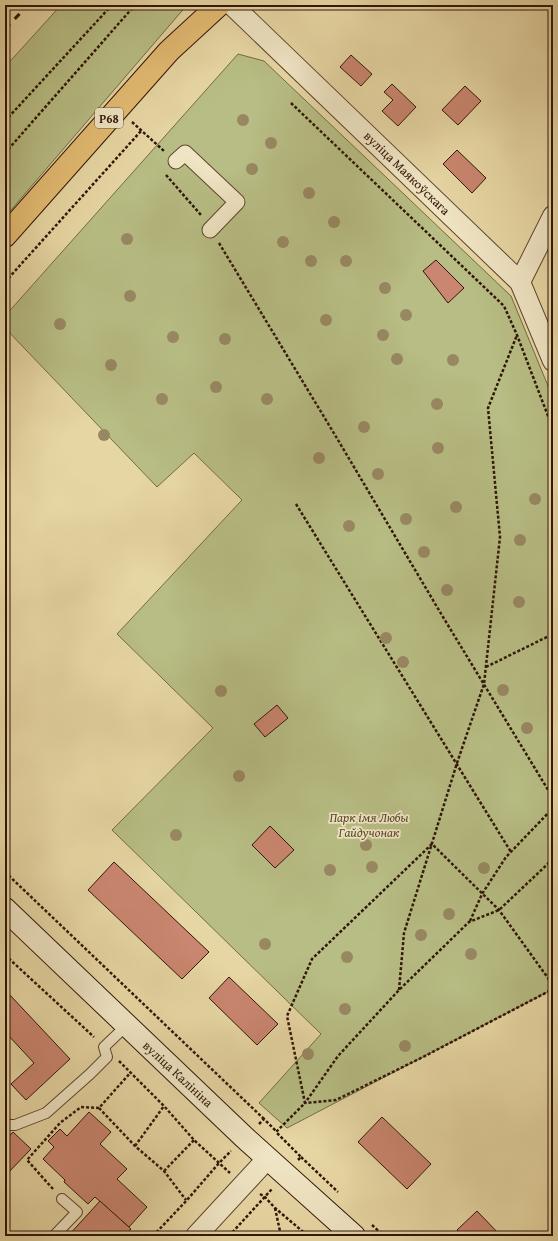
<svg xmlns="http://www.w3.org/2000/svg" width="558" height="1241" font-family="'Gentium Book Plus',serif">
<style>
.green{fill:#b7bd84;stroke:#746a46}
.building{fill:#ca8670;stroke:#301608}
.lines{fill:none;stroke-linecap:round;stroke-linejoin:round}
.service-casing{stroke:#5e462f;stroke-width:12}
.pedestrian-casing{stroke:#5e462f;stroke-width:17}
.minor-casing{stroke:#5e462f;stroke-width:22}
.secondary-casing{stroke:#301608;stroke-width:24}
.primary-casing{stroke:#301608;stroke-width:24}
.path{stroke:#301608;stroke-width:2.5;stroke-dasharray:3 2;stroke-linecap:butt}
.service{stroke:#efe4c3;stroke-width:10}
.pedestrian{stroke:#efe4c3;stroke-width:15}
.minor{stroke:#efe4c3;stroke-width:20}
.secondary{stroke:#efe4c3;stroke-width:22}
.primary{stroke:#e3bb72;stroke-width:22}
.rail{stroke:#301608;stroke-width:3;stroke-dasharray:7 7;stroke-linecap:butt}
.tree{fill:#988862}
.labels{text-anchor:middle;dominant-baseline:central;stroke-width:3.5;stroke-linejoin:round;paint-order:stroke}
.shield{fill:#efe4c3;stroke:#695440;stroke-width:1}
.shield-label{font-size:12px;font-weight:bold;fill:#301608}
.street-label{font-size:13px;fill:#301608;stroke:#efe4c3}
.park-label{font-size:13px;font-style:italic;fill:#58482d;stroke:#efe4c3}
</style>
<rect width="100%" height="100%" fill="#e6d6a3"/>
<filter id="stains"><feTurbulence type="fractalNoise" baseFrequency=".005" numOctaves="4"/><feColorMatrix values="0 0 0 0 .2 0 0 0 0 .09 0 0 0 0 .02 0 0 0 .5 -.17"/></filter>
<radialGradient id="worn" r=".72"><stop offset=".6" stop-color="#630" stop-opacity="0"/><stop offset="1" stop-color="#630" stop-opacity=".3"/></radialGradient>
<g class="green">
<polygon points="61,5 187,5 5,217 5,67"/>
<polygon points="238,54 264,61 511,296 553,398 553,989 287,1128 259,1103 321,1034 112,830 213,728 117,634 242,500 194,453 157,487 5,328 5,316"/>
</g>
<g class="building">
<polygon points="351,55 372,74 361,86 340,67"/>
<polygon points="392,84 416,107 398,126 382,111 393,100 384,92"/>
<polygon points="465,86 481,101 458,125 442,110"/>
<polygon points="457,150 486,178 472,193 443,164"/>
<polygon points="436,260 464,288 448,303 423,271"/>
<polygon points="277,705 288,718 265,737 254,724"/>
<polygon points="5,785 10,790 5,796"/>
<polygon points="270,826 294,850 275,868 252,845"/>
<polygon points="114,862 209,952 182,979 88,890"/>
<polygon points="229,977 278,1024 257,1045 209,998"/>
<polygon points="9,994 70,1059 26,1100 11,1084 34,1063 7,1034 5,1036 5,997"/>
<polygon points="89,1112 111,1132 100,1144 127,1169 117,1179 147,1207 129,1227 95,1197 88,1204 64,1182 65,1180 43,1159 54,1147 48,1141 60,1129 67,1136"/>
<polygon points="382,1117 431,1164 407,1189 358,1142"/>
<polygon points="13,1132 31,1149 5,1176 5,1141"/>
<polygon points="100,1201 131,1229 125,1236 68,1236"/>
<polygon points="477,1211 501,1236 463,1236 457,1230"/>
</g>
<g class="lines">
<defs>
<g id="service">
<polyline points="5,1125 15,1125 46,1113 90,1074 107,1057 104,1047 126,1026"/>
<polyline points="54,1236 77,1212 62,1199"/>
</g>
<polyline id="pedestrian" points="176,161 185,153 237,202 210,230"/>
<g id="minor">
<polyline points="232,5 520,282 553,361"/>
<polyline points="520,282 553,216"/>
<polyline points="196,1236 268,1158"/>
</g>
<polyline id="secondary" points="5,909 245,1138 354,1236"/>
<polyline id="primary" points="5,236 169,51 219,5"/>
</defs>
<use href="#service" class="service-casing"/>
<use href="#pedestrian" class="pedestrian-casing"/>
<use href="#minor" class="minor-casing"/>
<use href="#secondary" class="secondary-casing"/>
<use href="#primary" class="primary-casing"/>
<g class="path">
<polyline points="291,103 504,306 517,335 553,429"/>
<polyline points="5,121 112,5"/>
<polyline points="132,122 164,151"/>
<polyline points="5,153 135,5"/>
<polyline points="166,175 201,215"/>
<polyline points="219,243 335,435 443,617 553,798"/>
<polyline points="5,282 141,131"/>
<polyline points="296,504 511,852"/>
<polyline points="486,667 553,634"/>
<polyline points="553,859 499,910 469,922 399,990 338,1056 305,1103 336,1100 423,1057 553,989"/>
<polyline points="5,872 264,1119"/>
<polyline points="470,921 482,894 506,857 553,808"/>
<polyline points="5,955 94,1037"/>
<polyline points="399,990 404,933 457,763 484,684 500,537 488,408 517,335"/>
<polyline points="119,1061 164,1106 194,1140 230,1173"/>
<polyline points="99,1108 135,1146 164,1171 186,1200"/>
<polyline points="259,1124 264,1119 276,1131"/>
<polyline points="135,1146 164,1106"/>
<polyline points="301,1157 338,1192"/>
<polyline points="298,1160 301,1157 276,1132 305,1103 287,1016 312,959 432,844 499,910 553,985"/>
<polyline points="164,1171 194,1140"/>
<polyline points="53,1189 27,1160 60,1123 81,1107 99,1108 131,1072"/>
<polyline points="260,1194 265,1197 275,1208 308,1236"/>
<polyline points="275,1208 281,1236"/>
<polyline points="372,1225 384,1236"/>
<polyline points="153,1236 187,1200 219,1163 231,1151"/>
<polyline points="229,1236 272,1189"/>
</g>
<use href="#service" class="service"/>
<use href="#pedestrian" class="pedestrian"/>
<use href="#minor" class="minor"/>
<use href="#secondary" class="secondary"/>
<use href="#primary" class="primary"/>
<g class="rail">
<polyline points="5,7 7,5"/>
<polyline points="5,29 28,5"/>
</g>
</g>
<g class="tree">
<circle cx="243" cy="120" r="6"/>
<circle cx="271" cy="143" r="6"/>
<circle cx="252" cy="169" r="6"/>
<circle cx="309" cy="193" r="6"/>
<circle cx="334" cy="222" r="6"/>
<circle cx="127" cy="239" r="6"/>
<circle cx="283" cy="242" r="6"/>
<circle cx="311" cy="261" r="6"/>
<circle cx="346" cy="261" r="6"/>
<circle cx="385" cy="288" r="6"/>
<circle cx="130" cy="296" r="6"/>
<circle cx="406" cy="315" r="6"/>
<circle cx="326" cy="320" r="6"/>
<circle cx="60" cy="324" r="6"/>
<circle cx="383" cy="335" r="6"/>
<circle cx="173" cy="337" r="6"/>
<circle cx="225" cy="339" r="6"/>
<circle cx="397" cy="359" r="6"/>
<circle cx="453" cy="360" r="6"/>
<circle cx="111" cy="365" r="6"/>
<circle cx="216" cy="387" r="6"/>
<circle cx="162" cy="399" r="6"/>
<circle cx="267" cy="399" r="6"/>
<circle cx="437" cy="404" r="6"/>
<circle cx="364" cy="427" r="6"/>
<circle cx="104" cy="435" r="6"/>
<circle cx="438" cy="448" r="6"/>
<circle cx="319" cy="458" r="6"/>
<circle cx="378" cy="474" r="6"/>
<circle cx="535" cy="499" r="6"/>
<circle cx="456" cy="507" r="6"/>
<circle cx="406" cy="519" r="6"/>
<circle cx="349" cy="526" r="6"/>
<circle cx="520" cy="540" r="6"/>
<circle cx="424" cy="552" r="6"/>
<circle cx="447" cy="590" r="6"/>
<circle cx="519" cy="602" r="6"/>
<circle cx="386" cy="638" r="6"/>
<circle cx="403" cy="662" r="6"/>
<circle cx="503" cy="690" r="6"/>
<circle cx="221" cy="691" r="6"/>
<circle cx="527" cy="728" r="6"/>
<circle cx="239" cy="776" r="6"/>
<circle cx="176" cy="835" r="6"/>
<circle cx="366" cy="845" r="6"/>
<circle cx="372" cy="867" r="6"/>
<circle cx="484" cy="868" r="6"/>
<circle cx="330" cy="870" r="6"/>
<circle cx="449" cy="914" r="6"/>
<circle cx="421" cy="935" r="6"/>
<circle cx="265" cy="944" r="6"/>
<circle cx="471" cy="954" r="6"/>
<circle cx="347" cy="957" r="6"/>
<circle cx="345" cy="1009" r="6"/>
<circle cx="405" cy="1046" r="6"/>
<circle cx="308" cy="1054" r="6"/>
</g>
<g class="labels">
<rect class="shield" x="95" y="108" width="28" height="20" rx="3"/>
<g class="shield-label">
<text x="109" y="118">Р68</text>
</g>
<g class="street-label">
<text transform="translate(407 173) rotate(44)">вуліца Маякоўскага</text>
<text transform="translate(178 1074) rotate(43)">вуліца Калініна</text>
</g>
<g class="park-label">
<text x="369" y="817">Парк імя Любы<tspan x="369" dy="15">Гайдучонак</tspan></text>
</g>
</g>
<rect width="558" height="1241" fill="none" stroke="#e6d6a3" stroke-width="20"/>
<rect x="6" y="6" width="546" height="1229" fill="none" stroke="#301608" stroke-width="2"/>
<rect x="10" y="10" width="538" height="1221" fill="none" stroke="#301608"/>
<rect width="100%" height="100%" filter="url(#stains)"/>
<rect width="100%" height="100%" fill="url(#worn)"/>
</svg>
